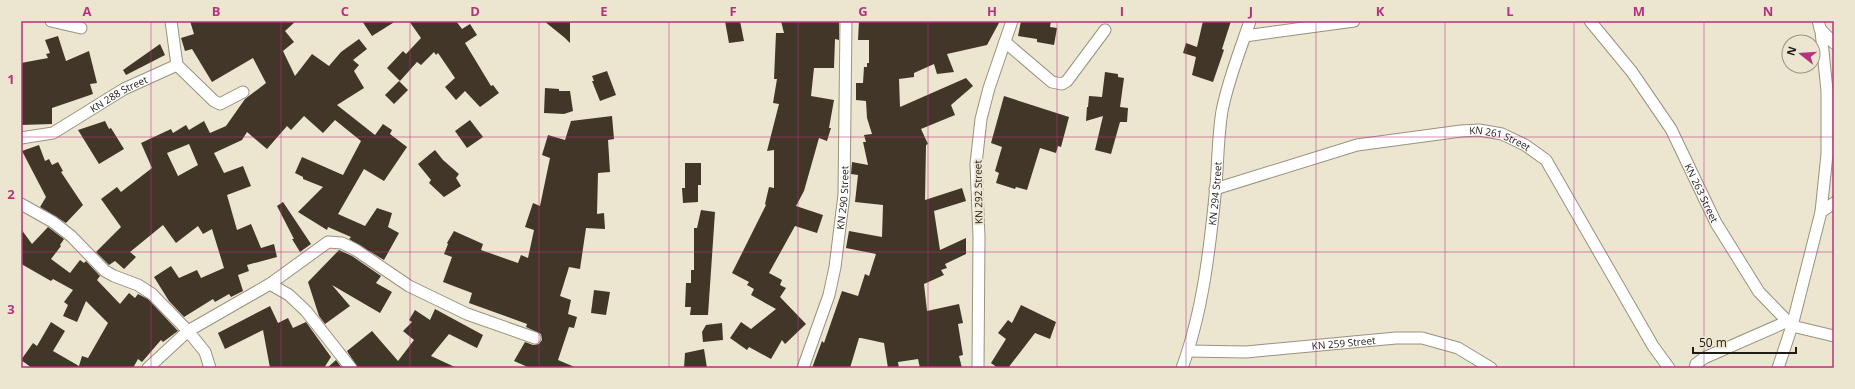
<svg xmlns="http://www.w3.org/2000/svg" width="1855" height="389" font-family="'Open Sans',sans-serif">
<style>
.building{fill:#423628;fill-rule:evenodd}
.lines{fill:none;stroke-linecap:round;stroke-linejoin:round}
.street-casing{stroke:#99927f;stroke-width:13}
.street{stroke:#fff;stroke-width:11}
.grid{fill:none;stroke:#b4337e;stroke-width:1;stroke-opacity:0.55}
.labels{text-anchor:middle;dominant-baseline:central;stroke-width:4;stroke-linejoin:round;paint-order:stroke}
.street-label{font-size:10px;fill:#1e1b14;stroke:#ece5d0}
.neatline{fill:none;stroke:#b4337e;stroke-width:1.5}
.grid-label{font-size:13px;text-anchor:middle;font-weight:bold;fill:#b4337e}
</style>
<rect width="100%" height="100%" fill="#ece5d0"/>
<g class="building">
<path d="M190,21H296L285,31L294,42L283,51L295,76L312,54L329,66L341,52L359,39L367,49L353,60L359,65L354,71L364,88L337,105L375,135L383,124L392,130L390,134L407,147L384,181L364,169L338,214L365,226L377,208L392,213L388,227L399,233L384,260L349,239L351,237L328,227L327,230L298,212L323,187L303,179V177L295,173L302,157L343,175L361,141L335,120L323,133L304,116L291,130L287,126L267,149L247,132L242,140L214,153L224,173L243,166L251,186L227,195L237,230L251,224L261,248L274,244L277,257L247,265L249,271L238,275L243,291L231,297L229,294L215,302L213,299L184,317L169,301L154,277L171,266L179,278L197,270L201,278L224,268L212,229L203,234L198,226L176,243L163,225L130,252L136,257L124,269L115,261L109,265L96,252L121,227L101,199L117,187L121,192L152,168L141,143L171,129L173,133L186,125L189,130L204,121L210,133L226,126L245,99L266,83L253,58L212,82L192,49L185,51L181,38L194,34ZM189,144L198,165L178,176L167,153Z"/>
<polygon points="362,21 396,21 372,36"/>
<polygon points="409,21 456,21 462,29 470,24 477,35 465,43 491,86 493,85 499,93 480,107 465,91 456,100 445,87 455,78 438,53 436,55 434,52 421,65 417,62 400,81 387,68 403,51 406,54 421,38"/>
<polygon points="544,21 570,21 570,43 565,38"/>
<polygon points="725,21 740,21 744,41 729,43"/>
<polygon points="781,21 839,21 839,40 835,39 834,68 814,68 811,96 834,100 829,128 831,128 827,141 819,138 804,191 796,206 823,215 817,233 795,226 769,273 782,280 780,285 786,288 780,297 806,324 785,344 782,340 771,359 749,347 747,350 730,338 741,322 751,329 776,309 751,295 754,289 747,285 749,282 732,273 766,205 765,204 769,187 774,188 774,150 767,151 779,104 773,103 777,79 774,79 776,33 784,33"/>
<polygon points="859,21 1000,21 987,45 947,54 954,72 937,74 934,64 914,73 914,77 899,79 900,107 966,78 973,86 951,105 955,115 921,129 928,144 926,145 925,200 962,188 966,201 934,211 940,250 966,238 966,254 945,264 947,268 941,270 944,275 924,284 927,311 959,304 963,323 958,324 963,355 959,356 962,368 920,368 918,359 898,362 899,368 888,368 884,343 861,338 859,338 850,368 812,368 822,341 824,343 842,291 858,296 865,274 869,276 876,254 846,248 849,231 882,237 883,205 855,202 858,175 851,174 852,162 868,165 863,142 866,142 864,135 872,134 867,118 866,101 856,100 856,83 863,83 864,67 867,67 867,63 869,63 869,40 858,40"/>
<polygon points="1021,21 1051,21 1050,27 1057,28 1054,45 1037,42 1037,39 1018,36"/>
<polygon points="1203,21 1231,21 1222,49 1224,50 1213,82 1192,75 1196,57 1183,53 1186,43 1197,47"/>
<polygon points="58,36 66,61 89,51 97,83 90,84 93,94 52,108 52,124 21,125 21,63 48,58 46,54 50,53 45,40"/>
<polygon points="160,44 165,55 126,75 123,70"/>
<polygon points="607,71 616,95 600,101 592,81 594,81 592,76"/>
<polygon points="1105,72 1118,74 1118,77 1124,78 1120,107 1128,108 1127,122 1120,122 1111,154 1095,150 1103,116 1086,121 1087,107 1088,107 1089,96 1102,97"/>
<polygon points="399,81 408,90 394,104 385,95"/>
<polygon points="545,88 559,89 559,91 570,91 573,111 564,114 544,113"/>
<polygon points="1004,96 1069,117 1061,147 1058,146 1056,153 1040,148 1027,190 1016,187 1015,189 996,183 999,173 995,171 1002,147 991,143"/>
<polygon points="612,116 614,139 608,140 610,172 598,173 597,214 604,213 605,229 586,228 580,269 569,267 560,296 571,300 568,314 577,317 574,328 569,327 558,360 577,368 530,368 514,361 525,342 533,345 539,344 542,340 541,334 526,327 527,324 469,303 472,293 443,282 452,257 444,254 448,244 447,243 454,231 483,244 481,250 518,263 521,255 528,258 534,230 525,227 533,203 540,206 550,158 542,155 548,135 565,140 571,121"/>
<polygon points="470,120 483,137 467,148 455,131"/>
<polygon points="105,121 109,129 111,128 124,149 99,164 78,130"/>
<polygon points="39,145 45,161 49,159 52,165 58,162 63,171 61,172 83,205 66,223 40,207 46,197 22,151"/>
<polygon points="435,150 443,160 459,174 456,178 461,186 444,197 429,183 431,180 418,164"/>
<polygon points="685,163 701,163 701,185 698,185 698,202 683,203 682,188 685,188"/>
<polygon points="283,202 311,244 300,252 292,239 294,239 277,206"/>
<polygon points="701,210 715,212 708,315 690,315 691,307 685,307 686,283 691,283 691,270 694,270 694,228 697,228"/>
<polygon points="48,227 64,239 60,245 61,246 51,259 70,273 80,260 84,263 86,261 100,276 97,280 120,304 129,293 135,298 138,294 148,299 178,331 163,342 161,340 142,362 138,359 133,368 32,368 21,360 33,343 37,346 51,322 65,331 53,351 79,366 82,356 88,358 108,323 86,301 77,322 63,316 68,305 64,302 73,290 53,279 51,281 23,265 21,261 21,229 32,244"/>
<polygon points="339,250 352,256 381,276 376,283 392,292 380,313 332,285 350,306 325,324 319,316 308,282"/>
<polygon points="594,290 610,292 606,315 591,313"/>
<polygon points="1021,305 1056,322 1050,339 1035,333 1008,368 998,368 991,363 1006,339 998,333 1008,320 1012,323"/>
<polygon points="270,306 278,323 288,318 293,328 306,322 331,357 324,368 270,368 263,330 225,349 218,333"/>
<polygon points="435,309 483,335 477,348 449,334 431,356 457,368 358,368 347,351 372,331 398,361 414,340 403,331 412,322 409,320 415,310 430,320"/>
<polygon points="722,323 723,340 703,342 702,332 706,325"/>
<polygon points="704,349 707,368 684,368 685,353"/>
<polygon points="336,360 342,368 327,368"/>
</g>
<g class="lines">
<defs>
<g id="street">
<polyline points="51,21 81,28"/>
<path id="s1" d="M1590,21L1632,72L1671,129L1716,223L1759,292L1792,326L1834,336"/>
<polyline points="1820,29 1834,43"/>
<polyline points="1245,36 1354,21"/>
<polyline points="1005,42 1052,82 1062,84 1067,81 1105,30"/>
<polyline points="177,65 214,101 220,104 243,92"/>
<path id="s2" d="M21,138L53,133L124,89L177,65L171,21"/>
<path id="s3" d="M1215,189L1357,145L1461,131L1479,130L1502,134L1525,145L1546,160L1653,346L1669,368"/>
<polyline points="21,204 53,222 71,236 105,271 114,276 138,285 152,294 188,331 205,352 210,368"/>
<polyline points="1821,212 1834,203"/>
<polyline points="270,284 289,295 306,311 351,368"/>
<path id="s4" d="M1188,351L1246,352L1396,338H1422L1458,348L1491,368"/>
<polyline points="148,368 188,331 270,284 328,242 342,243 356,250 409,286 467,314 535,338"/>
<path id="s5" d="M803,368L829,295L835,267L844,195L846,21"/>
<polyline points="978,368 979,237 976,164 981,119 989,88 1012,21"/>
<path id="s6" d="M1182,368C1203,311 1210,247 1216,186C1218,161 1218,135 1222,111C1228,80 1240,51 1250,21"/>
<polyline points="1695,368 1696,364 1704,358 1786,322"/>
<polyline points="1778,368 1792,326 1821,212 1827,154 1827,91 1821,31 1818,21"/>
</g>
</defs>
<use href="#street" class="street-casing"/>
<use href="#street" class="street"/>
</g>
<path class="grid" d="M151,21V368M281,21V368M410,21V368M539,21V368M669,21V368M798,21V368M928,21V368M1057,21V368M1186,21V368M1316,21V368M1445,21V368M1574,21V368M1704,21V368M21,137H1834M21,252H1834"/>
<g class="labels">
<g class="street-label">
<text stroke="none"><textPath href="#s2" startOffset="109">KN 288 Street</textPath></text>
<text stroke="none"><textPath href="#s3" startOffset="294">KN 261 Street</textPath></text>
<text transform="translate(978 192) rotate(-91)">KN 292 Street</text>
<text stroke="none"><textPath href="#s1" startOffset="206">KN 263 Street</textPath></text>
<text stroke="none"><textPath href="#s6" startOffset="178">KN 294 Street</textPath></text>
<text stroke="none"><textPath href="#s5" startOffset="176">KN 290 Street</textPath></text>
<text stroke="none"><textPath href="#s4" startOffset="156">KN 259 Street</textPath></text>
</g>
</g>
<rect width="1855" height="389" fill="none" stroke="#ece5d0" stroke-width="44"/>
<g transform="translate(1801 54) rotate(287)"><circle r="19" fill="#ece5d0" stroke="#9a9485"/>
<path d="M0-3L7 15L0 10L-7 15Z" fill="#b4337e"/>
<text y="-6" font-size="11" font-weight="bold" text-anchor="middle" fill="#1e1b14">N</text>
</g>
<path d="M1693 347v6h103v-6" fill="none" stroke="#1e1b14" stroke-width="2"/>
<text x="1699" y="347" font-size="12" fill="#1e1b14" stroke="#ece5d0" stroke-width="3" paint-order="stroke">50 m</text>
<rect x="22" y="22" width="1811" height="345" class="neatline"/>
<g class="grid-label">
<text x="87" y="16">A</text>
<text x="216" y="16">B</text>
<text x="345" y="16">C</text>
<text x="475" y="16">D</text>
<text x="604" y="16">E</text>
<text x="733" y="16">F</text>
<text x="863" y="16">G</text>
<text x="992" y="16">H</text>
<text x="1122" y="16">I</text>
<text x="1251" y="16">J</text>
<text x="1380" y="16">K</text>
<text x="1510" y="16">L</text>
<text x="1639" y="16">M</text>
<text x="1768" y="16">N</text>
<text x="11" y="84">1</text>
<text x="11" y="199">2</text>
<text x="11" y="314">3</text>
</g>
</svg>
